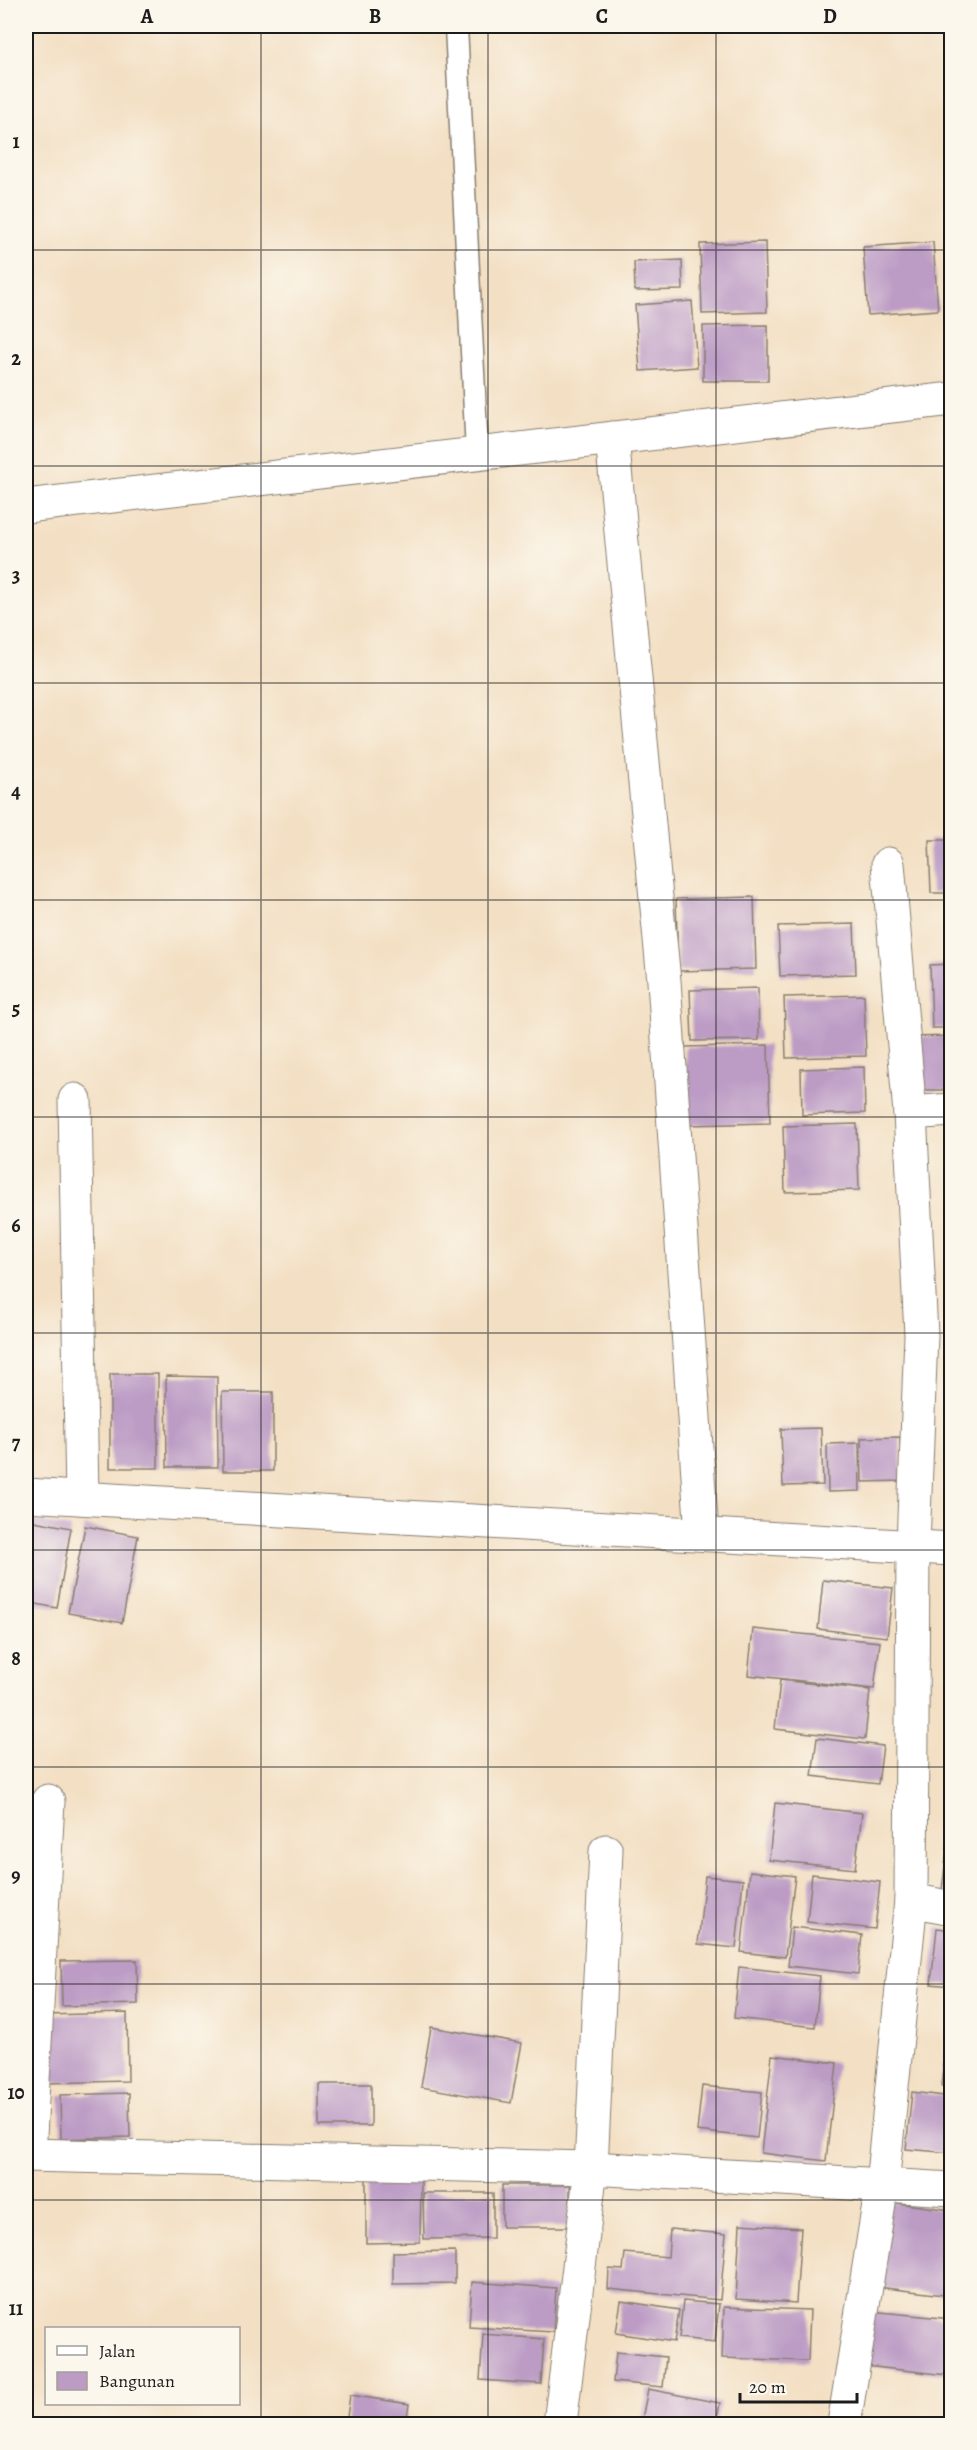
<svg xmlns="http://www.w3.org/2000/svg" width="977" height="2450" font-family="Alegreya,serif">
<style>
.building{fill:#bc9bc5}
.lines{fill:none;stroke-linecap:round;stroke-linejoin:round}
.service-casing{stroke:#887e70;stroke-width:25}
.minor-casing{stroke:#887e70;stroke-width:35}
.tertiary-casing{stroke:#887e70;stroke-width:35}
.service{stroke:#fff;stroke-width:22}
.minor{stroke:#fff;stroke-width:33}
.tertiary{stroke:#fff;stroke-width:33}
.grid{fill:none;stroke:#1c1c1c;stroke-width:1.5;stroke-opacity:0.55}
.neatline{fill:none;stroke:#1c1c1c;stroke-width:2}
.grid-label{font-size:20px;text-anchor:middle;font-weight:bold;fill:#1c1c1c}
</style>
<rect width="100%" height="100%" fill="#fbf7ec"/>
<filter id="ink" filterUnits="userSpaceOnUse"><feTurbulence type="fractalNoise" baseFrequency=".0167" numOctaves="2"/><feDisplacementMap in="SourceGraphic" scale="12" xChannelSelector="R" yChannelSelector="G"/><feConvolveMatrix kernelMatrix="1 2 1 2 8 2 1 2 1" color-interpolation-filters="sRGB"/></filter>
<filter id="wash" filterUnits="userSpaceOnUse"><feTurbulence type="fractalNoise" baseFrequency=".008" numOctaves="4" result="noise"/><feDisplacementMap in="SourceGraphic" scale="24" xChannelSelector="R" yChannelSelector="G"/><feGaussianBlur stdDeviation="1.35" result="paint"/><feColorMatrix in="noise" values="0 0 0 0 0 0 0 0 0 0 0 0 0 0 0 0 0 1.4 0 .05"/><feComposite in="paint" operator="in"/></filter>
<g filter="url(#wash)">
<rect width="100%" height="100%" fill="#f3dfc3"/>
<g id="blocks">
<g class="building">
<polygon points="765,242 767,312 702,314 700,244"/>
<polygon points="933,242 938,310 868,315 863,247"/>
<polygon points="682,260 683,290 635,291 634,262"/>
<polygon points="692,301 697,367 640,371 635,305"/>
<polygon points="768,325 768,381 703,381 703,326"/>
<polygon points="929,840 952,840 952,893 931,893"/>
<polygon points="754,897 756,969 678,971 676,899"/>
<polygon points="854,924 856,974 780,976 778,926"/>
<polygon points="952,964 952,1028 932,1028 930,965"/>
<polygon points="758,988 759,1040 692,1041 690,990"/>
<polygon points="864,995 866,1056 786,1058 784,997"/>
<polygon points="952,1036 952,1090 914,1090 912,1037"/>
<polygon points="768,1045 770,1123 687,1125 685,1047"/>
<polygon points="864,1067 865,1113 802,1115 801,1069"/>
<polygon points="857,1124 859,1190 785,1192 783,1126"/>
<rect x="110" y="1374" width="48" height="94"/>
<polygon points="166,1376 217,1377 218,1467 167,1467"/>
<polygon points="222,1392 273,1392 273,1471 223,1471"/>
<polygon points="821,1428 823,1485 783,1486 781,1429"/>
<polygon points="900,1437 902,1481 862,1482 861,1438"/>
<polygon points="859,1443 860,1491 828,1492 827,1444"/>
<polygon points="29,1520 71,1528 57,1608 26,1602 26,1536"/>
<polygon points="85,1526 138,1536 122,1623 68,1613"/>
<polygon points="823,1580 893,1588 887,1637 818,1629"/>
<polygon points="753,1629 880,1642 874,1689 748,1675"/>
<polygon points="780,1680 870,1690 865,1739 775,1729"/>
<polygon points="817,1738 883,1746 878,1784 812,1776"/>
<polygon points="775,1803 862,1813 855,1869 769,1860"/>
<polygon points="950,1826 952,1826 952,1891 942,1890"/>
<polygon points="750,1871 795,1876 785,1957 741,1952"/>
<polygon points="812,1874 880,1882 875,1929 807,1922"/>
<polygon points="705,1876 743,1880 736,1948 698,1944"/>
<polygon points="792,1927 862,1935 858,1974 788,1966"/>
<polygon points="937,1928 952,1930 952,1986 931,1984"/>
<polygon points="137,1960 138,2004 62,2006 61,1961"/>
<polygon points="739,1967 820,1976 815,2027 734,2018"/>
<polygon points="127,2013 128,2081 46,2083 45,2015"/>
<polygon points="431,2027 522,2043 511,2103 421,2087"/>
<polygon points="947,2036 952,2037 952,2087 941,2086"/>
<polygon points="772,2055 837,2063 826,2161 761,2153"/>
<rect x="319" y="2084" width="52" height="42"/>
<polygon points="702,2086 762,2092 757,2138 697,2131"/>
<polygon points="912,2092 952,2097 952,2153 906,2149"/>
<polygon points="129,2093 130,2137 61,2139 60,2095"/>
<polygon points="366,2179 421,2179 420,2242 366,2243"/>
<rect x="502" y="2185" width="68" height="42"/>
<polygon points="423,2193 493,2193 493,2238 424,2239"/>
<polygon points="887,2202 952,2210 952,2296 877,2287"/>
<polygon points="740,2224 801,2228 796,2303 736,2299"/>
<polygon points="670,2229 726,2234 720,2300 608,2289 609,2269 623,2270 625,2253 668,2257"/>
<polygon points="455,2251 455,2283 393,2284 393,2252"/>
<polygon points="472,2282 556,2288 553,2332 469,2327"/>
<polygon points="621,2301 679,2310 674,2342 616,2333"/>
<polygon points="683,2301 719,2304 715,2342 679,2338"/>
<polygon points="724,2307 810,2310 808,2361 722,2358"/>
<polygon points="870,2311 952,2319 948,2375 865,2366"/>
<polygon points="483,2334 544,2339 541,2384 480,2380"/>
<polygon points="616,2352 666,2357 663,2387 613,2382"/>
<polygon points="648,2389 720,2403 716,2424 641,2424"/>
<polygon points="350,2395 409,2404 406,2424 346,2424"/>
<polygon points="435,2420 467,2423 467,2424 435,2424"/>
</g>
</g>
</g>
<g filter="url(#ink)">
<use href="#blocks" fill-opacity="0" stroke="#887e70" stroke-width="1.5"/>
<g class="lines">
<defs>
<polyline id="service" points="456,26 477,453"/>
<g id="minor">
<polyline points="612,438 664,981 702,1534"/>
<polyline points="888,864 910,1113 952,1110"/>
<polyline points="75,1100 82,1498"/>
<polyline points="26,1495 952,1549"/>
<polyline points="911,1900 952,1908"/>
<polyline points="26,2155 591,2168 952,2189"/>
<polyline points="29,2155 48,1801"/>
<polyline points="560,2424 591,2168 606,1851"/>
<polyline points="844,2424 882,2185 911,1900 913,1545 921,1335 910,1113"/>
</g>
<polyline id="tertiary" points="26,506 952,399"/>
</defs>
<use href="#service" class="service-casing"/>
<use href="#minor" class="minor-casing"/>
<use href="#tertiary" class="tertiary-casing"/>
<use href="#service" class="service"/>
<use href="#minor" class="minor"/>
<use href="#tertiary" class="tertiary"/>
</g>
</g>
<path class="grid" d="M261,26V2424M488,26V2424M716,26V2424M26,250H952M26,466H952M26,683H952M26,900H952M26,1117H952M26,1333H952M26,1550H952M26,1767H952M26,1984H952M26,2200H952"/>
<rect width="977" height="2450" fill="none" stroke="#fbf7ec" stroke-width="66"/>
<rect x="45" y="2327" width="195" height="78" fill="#fbf7ec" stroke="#a29f99" stroke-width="1.5"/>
<rect x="57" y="2346" width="30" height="9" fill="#ffffff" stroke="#a29f99" stroke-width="1.5"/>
<text x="99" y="2357" font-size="18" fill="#1c1c1c">Jalan</text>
<rect x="57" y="2372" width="30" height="18" fill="#bc9bc5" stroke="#a29f99" stroke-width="1.5"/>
<text x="99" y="2387" font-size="18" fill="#1c1c1c">Bangunan</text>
<path d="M740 2393v9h117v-9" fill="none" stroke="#1c1c1c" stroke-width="3"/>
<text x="749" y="2393" font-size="18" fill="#1c1c1c" stroke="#fbf7ec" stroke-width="4.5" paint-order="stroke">20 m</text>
<rect x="33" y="33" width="911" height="2384" class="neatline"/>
<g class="grid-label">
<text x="147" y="23">A</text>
<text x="375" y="23">B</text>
<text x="602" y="23">C</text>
<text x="830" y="23">D</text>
<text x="16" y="148">1</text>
<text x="16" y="365">2</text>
<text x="16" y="582">3</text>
<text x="16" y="798">4</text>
<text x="16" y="1015">5</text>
<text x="16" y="1232">6</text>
<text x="16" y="1449">7</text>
<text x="16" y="1665">8</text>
<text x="16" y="1882">9</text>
<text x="16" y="2099">10</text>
<text x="16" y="2315">11</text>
</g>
</svg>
